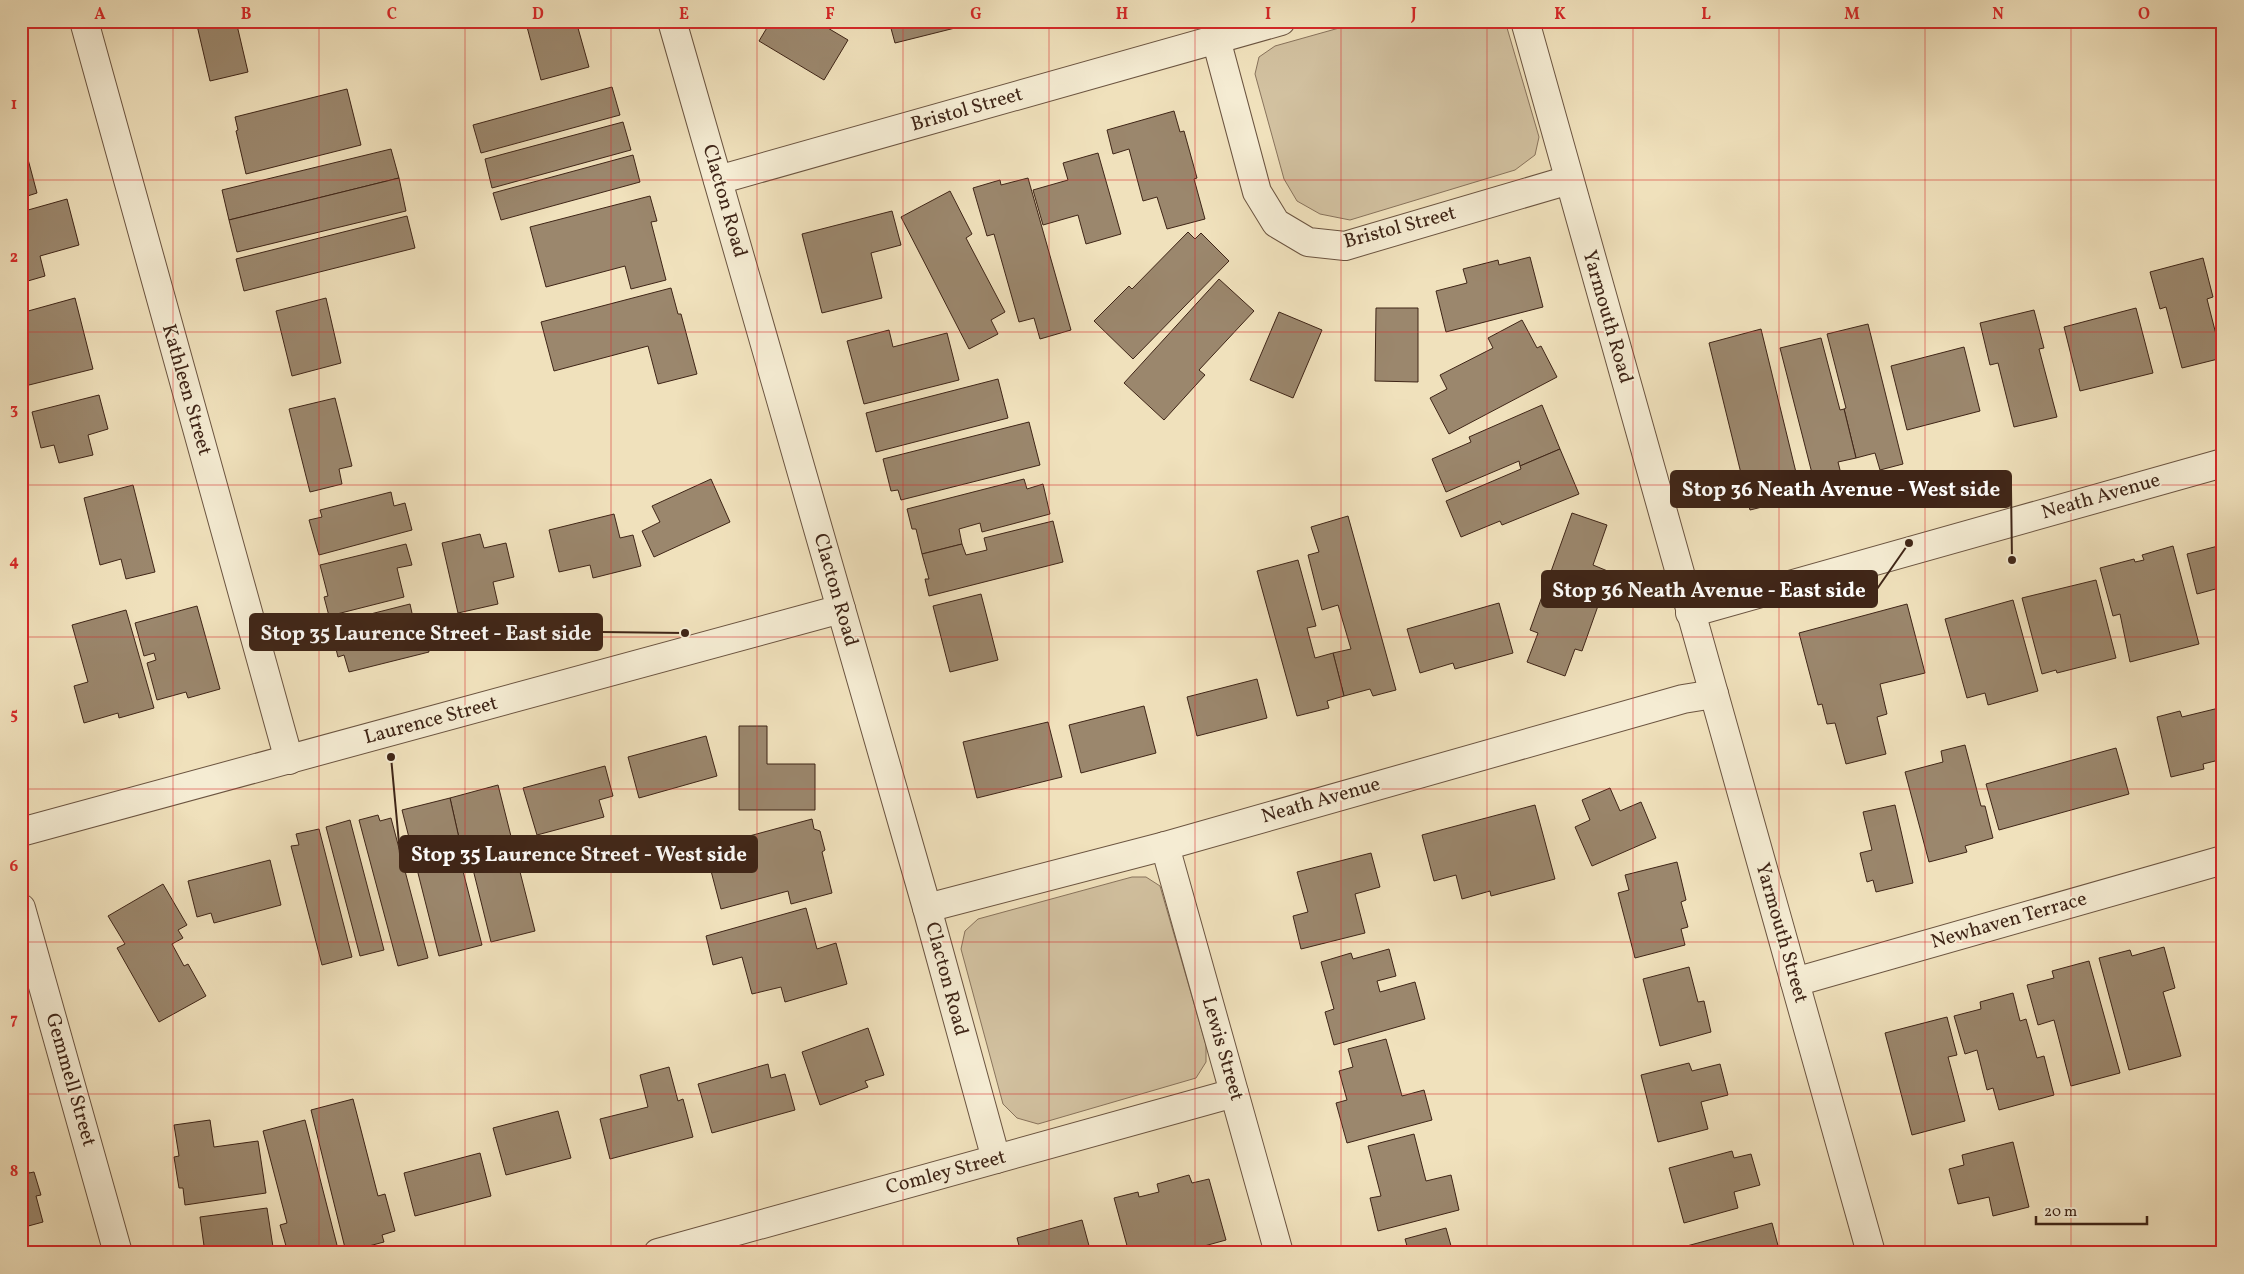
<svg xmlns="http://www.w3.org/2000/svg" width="2244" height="1274" font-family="Vollkorn,serif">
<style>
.green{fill:#d2c1a0;stroke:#88735c}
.building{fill:#9b876d;stroke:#3f2517}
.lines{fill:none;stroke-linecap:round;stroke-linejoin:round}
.minor-casing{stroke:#6b5440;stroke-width:30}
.minor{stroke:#f5ecd3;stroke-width:28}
.grid{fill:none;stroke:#d62828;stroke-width:1;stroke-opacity:0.55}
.labels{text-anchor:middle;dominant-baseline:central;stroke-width:4;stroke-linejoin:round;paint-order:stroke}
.street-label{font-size:20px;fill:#3f2517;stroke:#f5ecd3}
.leader{fill:none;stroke:#3f2517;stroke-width:2}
.callout-dot{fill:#3f2517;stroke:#f5ecd3;stroke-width:2}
.callout{fill:#3f2517;stroke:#3f2517;stroke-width:2}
.callout-label{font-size:21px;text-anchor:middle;font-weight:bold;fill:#fff}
.neatline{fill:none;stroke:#d62828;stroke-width:2}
.grid-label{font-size:16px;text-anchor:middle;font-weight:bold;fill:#d62828}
</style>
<rect width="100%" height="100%" fill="#f0e1bc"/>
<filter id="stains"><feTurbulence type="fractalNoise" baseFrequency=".004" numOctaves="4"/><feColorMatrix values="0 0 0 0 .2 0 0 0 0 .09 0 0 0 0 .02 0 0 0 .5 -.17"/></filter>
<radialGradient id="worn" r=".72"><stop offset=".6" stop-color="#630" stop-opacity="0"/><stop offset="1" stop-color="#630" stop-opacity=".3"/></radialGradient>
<g class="green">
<polygon points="1364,21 1505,21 1539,137 1535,155 1515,170 1350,220 1320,214 1297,201 1284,179 1255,74 1259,57 1275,46"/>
<polygon points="1132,877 1146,877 1160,886 1206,1045 1206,1062 1196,1078 1038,1124 1017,1118 1003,1104 961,949 965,931 978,919"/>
</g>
<g class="building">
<polygon points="196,21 236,21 248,72 210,81"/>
<polygon points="532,21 576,21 589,67 541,80 526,23"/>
<polygon points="771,21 816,21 848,40 824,80 759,41"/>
<polygon points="889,21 962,21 963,26 895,43"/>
<polygon points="612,87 620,115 481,153 473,125"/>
<polygon points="347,89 361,145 246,174 236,131 238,130 235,117"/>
<polygon points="1174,111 1180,132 1184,131 1197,178 1194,179 1205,219 1167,229 1157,197 1143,201 1129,149 1113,154 1107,130"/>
<polygon points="623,122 631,150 492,188 485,159"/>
<polygon points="21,133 37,193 21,198"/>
<polygon points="391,149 399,178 229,220 222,190"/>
<polygon points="1098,153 1121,234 1086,244 1078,215 1043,225 1033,190 1068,180 1063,163"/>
<polygon points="633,155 640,182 501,220 493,193"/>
<polygon points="399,178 406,211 237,252 229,220"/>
<polygon points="1028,178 1071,330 1040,339 1034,318 1019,322 994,234 987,236 973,188 1000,180 1001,185"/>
<polygon points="950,191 972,234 966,238 1005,312 991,320 998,334 969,349 901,217"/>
<polygon points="650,196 657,221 651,222 666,280 631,289 625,266 546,287 530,227"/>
<polygon points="67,199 79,245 40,256 45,276 21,283 21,212"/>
<polygon points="892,211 901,245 871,253 882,298 822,313 802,234"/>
<polygon points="407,216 415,248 244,291 236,259"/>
<polygon points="1188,232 1195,239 1201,233 1229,261 1133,359 1094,321 1129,286 1132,289"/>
<polygon points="1530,257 1543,307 1446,332 1436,291 1467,283 1463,269 1498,260 1499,265"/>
<polygon points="2203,258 2213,297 2207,299 2222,358 2182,368 2166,307 2160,309 2150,272"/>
<polygon points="1219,279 1254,311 1199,370 1205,375 1164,420 1124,383"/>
<polygon points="671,288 678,314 681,314 697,374 658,384 648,346 554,371 541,322"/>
<polygon points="75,298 93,369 21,387 21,313"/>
<polygon points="326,298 341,363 292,376 276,311"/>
<polygon points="1376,308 1418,308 1418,382 1375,381"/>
<polygon points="2136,308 2153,373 2080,391 2064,327"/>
<polygon points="2034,310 2044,348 2039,349 2057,417 2014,427 1998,363 1990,365 1980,323"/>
<polygon points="1279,312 1322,330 1293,398 1250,380"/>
<polygon points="1522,320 1537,348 1541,346 1557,377 1449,434 1430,398 1447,389 1440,375 1493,348 1488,338"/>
<polygon points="1868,324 1903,464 1880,470 1875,453 1856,458 1844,409 1846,408 1827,334"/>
<polygon points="1761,329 1802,497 1750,510 1709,343"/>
<polygon points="889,330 893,347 947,333 959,380 864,404 847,341"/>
<polygon points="1821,338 1840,410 1844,409 1856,458 1838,462 1843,482 1816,489 1780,348"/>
<polygon points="1964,347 1980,411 1907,430 1891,366"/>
<polygon points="998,379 1008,418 876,452 866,413"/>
<polygon points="99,395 108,429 88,435 93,455 59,463 54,445 41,448 32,412"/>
<polygon points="335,398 352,466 339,469 342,484 310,492 289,409"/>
<polygon points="1542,405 1560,449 1520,466 1519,461 1446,492 1432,459 1471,442 1469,437"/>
<polygon points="1029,422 1040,465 901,500 898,490 891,491 883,459"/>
<polygon points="1560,449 1579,494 1502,525 1500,521 1461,537 1446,501 1521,469 1520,466"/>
<polygon points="711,479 730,522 654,557 642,531 660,522 652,506"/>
<polygon points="1024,479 1027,489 1043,484 1050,514 982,532 980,523 959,529 962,544 922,554 916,529 912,529 907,509"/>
<polygon points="133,485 155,572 126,579 121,559 100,565 84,498"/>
<polygon points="391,492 394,506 405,503 412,530 319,555 309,520 322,517 320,510"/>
<polygon points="1572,513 1607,525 1593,565 1610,572 1582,651 1575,649 1565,676 1527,662 1538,633 1530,630"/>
<polygon points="614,514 620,538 633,535 641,566 593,578 590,565 559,572 549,530"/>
<polygon points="1348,516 1396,690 1373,696 1370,689 1344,696 1333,653 1351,649 1338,605 1322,610 1308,555 1319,552 1311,527"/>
<polygon points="1053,521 1063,562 929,596 925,579 929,579 922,554 962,544 966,555 987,550 984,538"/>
<polygon points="480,534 484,548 506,543 514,577 493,582 498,604 458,613 442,543"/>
<polygon points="2223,537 2223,587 2197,594 2187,554 2222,545 2220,538"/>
<polygon points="406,544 412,565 397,568 404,597 329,616 324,597 328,596 320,565"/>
<polygon points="2173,546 2199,644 2130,662 2120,614 2113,616 2100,568 2134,559 2135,562 2144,560 2142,555"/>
<polygon points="1298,560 1316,626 1307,628 1315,658 1333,653 1344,696 1327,701 1329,708 1297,716 1257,571"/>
<polygon points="2096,580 2116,658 2057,673 2056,670 2042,674 2022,598"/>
<polygon points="981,594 998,660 950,672 933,606"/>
<polygon points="2013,600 2038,691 1988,705 1985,693 1967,698 1945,619"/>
<polygon points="1499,603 1513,653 1455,669 1453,663 1420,673 1407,629"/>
<polygon points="410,604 415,627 423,626 429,652 349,672 344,655 338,657 333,637 338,635 335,623"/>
<polygon points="1907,604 1925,673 1880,684 1887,714 1877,717 1886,754 1846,764 1835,723 1827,724 1822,704 1818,705 1799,633"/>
<polygon points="197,606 220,689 188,698 186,692 157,700 147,663 156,660 154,653 144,656 135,623"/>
<polygon points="126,610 154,708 119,718 118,713 84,723 74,686 88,682 72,625"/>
<polygon points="1257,679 1267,718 1197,736 1187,697"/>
<polygon points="1144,706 1156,753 1081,773 1069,725"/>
<polygon points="2223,707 2223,759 2203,764 2204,769 2171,777 2157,717 2180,711 2182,717"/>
<polygon points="1048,722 1062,777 977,798 963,742"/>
<polygon points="739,726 767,726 767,764 815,764 815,810 739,810"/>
<polygon points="706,736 717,776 639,798 628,757"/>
<polygon points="1965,745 1981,806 1985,806 1993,838 1965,846 1967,852 1929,862 1905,772 1943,762 1941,751"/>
<polygon points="2116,748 2129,794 1999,830 1986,784"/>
<polygon points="605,766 613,796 599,800 604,817 537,835 523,788"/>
<polygon points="498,785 535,931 491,942 465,837 459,838 450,798"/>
<polygon points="1610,788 1620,811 1641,802 1656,838 1592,866 1575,827 1590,820 1582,800"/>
<polygon points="450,798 459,838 455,840 482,945 439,956 402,810"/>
<polygon points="1535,805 1555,879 1491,896 1490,891 1462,899 1456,875 1434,881 1422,835"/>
<polygon points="1895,805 1913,883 1876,892 1873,880 1867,882 1860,853 1872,850 1863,812"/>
<polygon points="378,815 380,821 391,818 428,958 398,966 359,820"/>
<polygon points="812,819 814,829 820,831 825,850 822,852 832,893 791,904 788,891 721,909 705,848"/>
<polygon points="350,820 384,950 360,956 326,827"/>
<polygon points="319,829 352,957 322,965 291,846 299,845 296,834"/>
<polygon points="1371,853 1380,887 1355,894 1365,933 1301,949 1293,916 1308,912 1297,872"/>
<polygon points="270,860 281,905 214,923 211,913 197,917 188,881"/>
<polygon points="1677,862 1686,900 1681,902 1688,927 1681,929 1685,945 1635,958 1618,893 1629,890 1625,875"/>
<polygon points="163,884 187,925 178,930 183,938 172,944 184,966 188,964 206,996 159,1022 117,948 125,944 108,916"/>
<polygon points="806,908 817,949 836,943 847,984 785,1002 781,987 752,994 742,957 713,965 706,936"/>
<polygon points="2218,939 2223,939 2223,989 2222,989"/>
<polygon points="2164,947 2175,988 2163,992 2181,1056 2129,1070 2099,958 2130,950 2132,956"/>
<polygon points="1389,949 1396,976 1377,981 1380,992 1415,982 1425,1019 1334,1045 1325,1012 1334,1009 1321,962 1351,953 1353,959"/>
<polygon points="2089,961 2120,1073 2071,1086 2054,1020 2038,1025 2027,985 2054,978 2052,971"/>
<polygon points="1689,967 1698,1002 1704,1001 1711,1032 1660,1046 1643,979"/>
<polygon points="2013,993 2020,1021 2026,1019 2037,1058 2044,1056 2054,1095 1999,1110 1993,1088 1987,1090 1977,1050 1965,1054 1954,1016 1981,1009 1980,1002"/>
<polygon points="1947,1017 1957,1055 1948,1057 1965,1121 1912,1135 1885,1033"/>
<polygon points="868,1028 884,1075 865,1081 868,1087 820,1105 802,1052"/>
<polygon points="1386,1039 1402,1096 1424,1090 1432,1120 1347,1143 1336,1103 1347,1100 1339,1071 1353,1067 1348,1049"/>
<polygon points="1689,1063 1692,1071 1720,1064 1728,1095 1701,1102 1708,1129 1658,1142 1641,1075"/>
<polygon points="768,1064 771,1078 785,1074 795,1110 712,1133 698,1084"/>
<polygon points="669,1067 678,1101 683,1099 693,1137 610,1159 600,1119 648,1107 640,1075"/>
<polygon points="353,1099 378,1196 385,1194 395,1231 382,1235 384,1242 346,1252 311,1110"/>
<polygon points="558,1111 571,1158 506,1175 493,1128"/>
<polygon points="210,1120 214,1147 258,1141 266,1193 185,1205 183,1188 179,1188 174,1157 179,1156 174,1125"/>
<polygon points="305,1120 339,1253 288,1253 280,1225 287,1223 263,1131"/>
<polygon points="1414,1134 1426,1181 1451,1175 1459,1210 1378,1231 1370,1198 1381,1196 1368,1146"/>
<polygon points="2013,1142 2029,1207 1993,1216 1989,1197 1958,1204 1949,1169 1964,1165 1962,1155"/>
<polygon points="21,1144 29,1173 34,1172 41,1195 36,1196 43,1222 21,1228"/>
<polygon points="1732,1151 1734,1158 1751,1154 1760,1185 1734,1192 1738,1208 1684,1223 1669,1168"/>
<polygon points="480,1153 491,1196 415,1216 404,1173"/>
<polygon points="1189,1175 1192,1183 1209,1179 1226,1240 1179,1253 1174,1253 1172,1247 1152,1253 1129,1253 1114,1198 1138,1192 1139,1197 1159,1192 1157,1184"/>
<polygon points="267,1208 273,1247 260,1249 260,1253 205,1253 200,1217"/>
<polygon points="1082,1220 1091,1253 1021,1253 1017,1238"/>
<polygon points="1772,1223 1780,1253 1685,1253 1683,1247"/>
<polygon points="1446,1228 1453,1253 1409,1253 1405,1239"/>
<polygon points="35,1248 36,1253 21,1253 21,1251"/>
</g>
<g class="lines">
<defs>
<g id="minor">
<polyline points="84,21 289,760"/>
<polyline points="672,21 927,908 996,1159"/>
<polyline points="1525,21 1871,1253"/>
<polyline points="1216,39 1257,192 1276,223 1308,242 1345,246 1569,180"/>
<polyline points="718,180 1281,21"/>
<polyline points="1690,613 2223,463"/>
<polyline points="21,832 841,609"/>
<polyline points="1165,846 1279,1253"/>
<polyline points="21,908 118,1253"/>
<polyline points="927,908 1165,846 1683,699 1714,694"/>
<polyline points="1795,982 2223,860"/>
<polyline points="658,1253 1234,1093"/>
</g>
</defs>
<use href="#minor" class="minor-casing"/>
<use href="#minor" class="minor"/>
</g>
<path class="grid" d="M173,21V1253M319,21V1253M465,21V1253M611,21V1253M757,21V1253M903,21V1253M1049,21V1253M1195,21V1253M1341,21V1253M1487,21V1253M1633,21V1253M1779,21V1253M1925,21V1253M2071,21V1253M21,180H2223M21,332H2223M21,485H2223M21,637H2223M21,789H2223M21,942H2223M21,1094H2223"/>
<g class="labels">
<g class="street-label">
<text transform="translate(967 110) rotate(-16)">Bristol Street</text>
<text transform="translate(724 201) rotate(74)">Clacton Road</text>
<text transform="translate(1400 228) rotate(-15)">Bristol Street</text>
<text transform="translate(1607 317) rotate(74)">Yarmouth Road</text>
<text transform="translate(186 390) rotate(74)">Kathleen Street</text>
<text transform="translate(2101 497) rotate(-16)">Neath Avenue</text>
<text transform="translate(835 590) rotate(74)">Clacton Road</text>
<text transform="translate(431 721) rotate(-15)">Laurence Street</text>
<text transform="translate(1321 801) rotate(-16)">Neath Avenue</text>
<text transform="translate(2009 921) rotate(-16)">Newhaven Terrace</text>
<text transform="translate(1781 933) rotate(74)">Yarmouth Street</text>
<text transform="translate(946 979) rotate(75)">Clacton Road</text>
<text transform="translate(1222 1049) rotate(74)">Lewis Street</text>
<text transform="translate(70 1080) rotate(74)">Gemmell Street</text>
<text transform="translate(946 1173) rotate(-15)">Comley Street</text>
</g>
</g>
<path class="leader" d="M2012 560L2011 489M1909 543L1877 589M685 633L602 632M391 757L400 854"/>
<g class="callout-dot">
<circle cx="2012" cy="560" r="5"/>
<circle cx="1909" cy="543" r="5"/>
<circle cx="685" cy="633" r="5"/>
<circle cx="391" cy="757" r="5"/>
</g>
<g class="callout">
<rect x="1671" y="471" width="340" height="36" rx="5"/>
<rect x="1542" y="571" width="335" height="36" rx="5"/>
<rect x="250" y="614" width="352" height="36" rx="5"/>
<rect x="400" y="836" width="357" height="36" rx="5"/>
</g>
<g class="callout-label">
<text x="1841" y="496">Stop 36 Neath Avenue - West side</text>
<text x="1709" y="597">Stop 36 Neath Avenue - East side</text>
<text x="426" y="640">Stop 35 Laurence Street - East side</text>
<text x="579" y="861">Stop 35 Laurence Street - West side</text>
</g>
<rect width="2244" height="1274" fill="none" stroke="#f0e1bc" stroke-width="55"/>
<path d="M2036 1216v8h111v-8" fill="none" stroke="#3f2517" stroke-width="2.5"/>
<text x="2044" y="1216" font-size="15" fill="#3f2517" stroke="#f5ecd3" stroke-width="4" paint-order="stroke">20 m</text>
<rect x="28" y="28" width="2188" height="1218" class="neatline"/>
<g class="grid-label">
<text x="100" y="19">A</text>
<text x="246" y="19">B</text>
<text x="392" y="19">C</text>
<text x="538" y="19">D</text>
<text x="684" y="19">E</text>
<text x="830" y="19">F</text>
<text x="976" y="19">G</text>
<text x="1122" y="19">H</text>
<text x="1268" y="19">I</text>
<text x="1414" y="19">J</text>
<text x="1560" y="19">K</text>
<text x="1706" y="19">L</text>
<text x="1852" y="19">M</text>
<text x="1998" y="19">N</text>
<text x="2144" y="19">O</text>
<text x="14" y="109">1</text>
<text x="14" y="262">2</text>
<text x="14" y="414">3</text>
<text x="14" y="566">4</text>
<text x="14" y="719">5</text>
<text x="14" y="871">6</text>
<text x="14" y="1024">7</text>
<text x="14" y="1176">8</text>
</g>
<rect width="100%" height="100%" filter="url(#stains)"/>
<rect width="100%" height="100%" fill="url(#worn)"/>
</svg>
